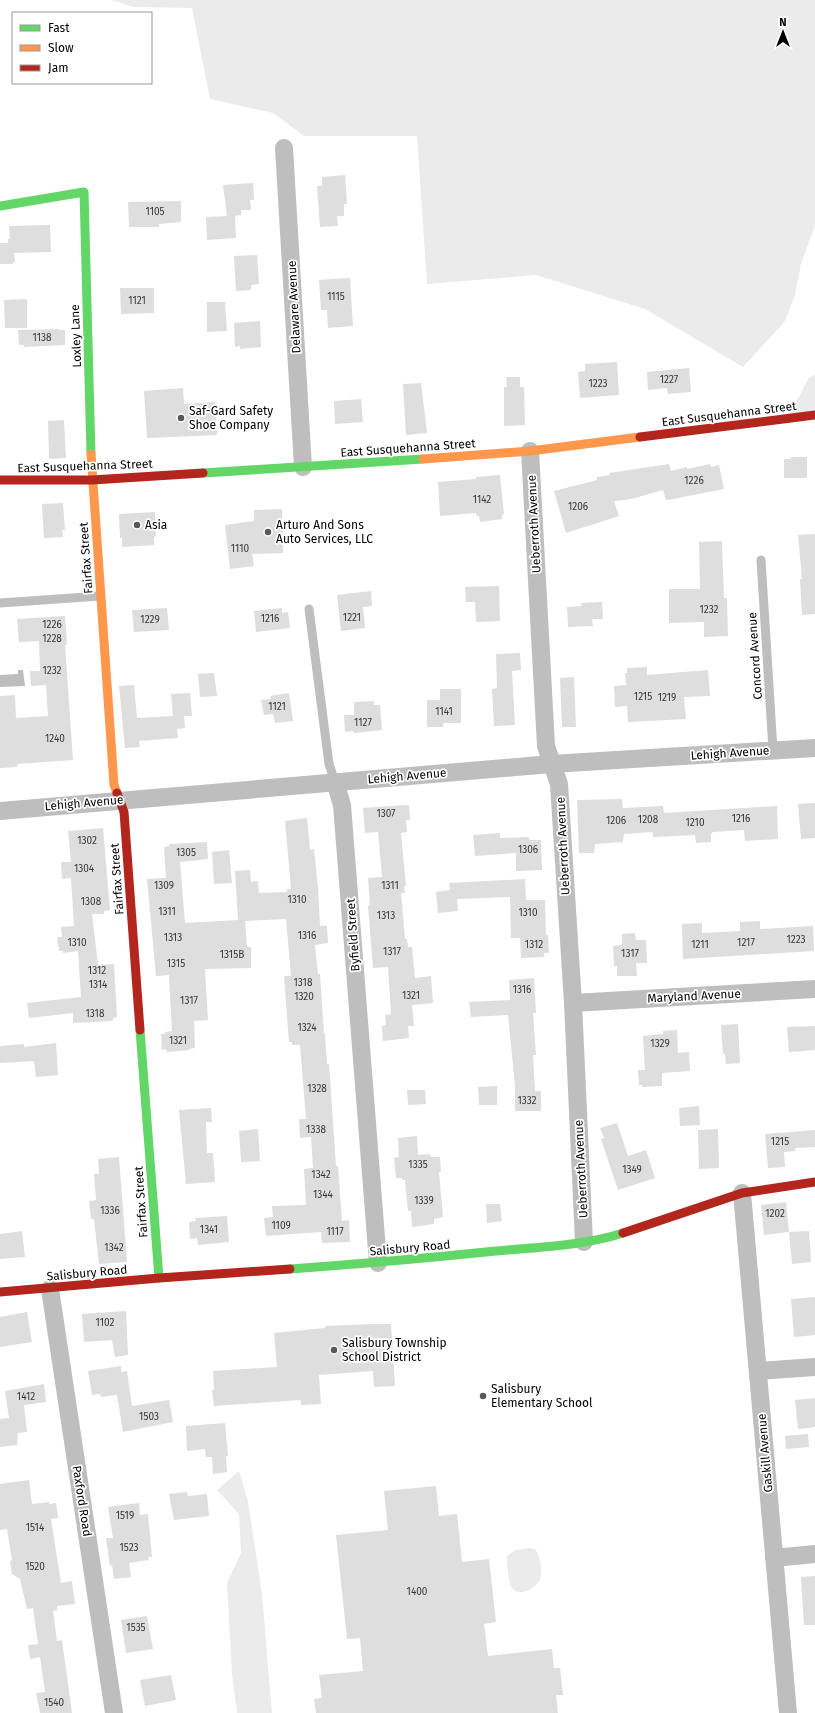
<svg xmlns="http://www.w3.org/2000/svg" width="815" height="1713" font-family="'Fira Sans',sans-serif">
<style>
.green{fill:#ebebeb}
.water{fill:#bdbdbd}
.building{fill:#dedede}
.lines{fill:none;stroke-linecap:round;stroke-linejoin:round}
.lane{stroke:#bebebe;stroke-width:9}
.street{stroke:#bebebe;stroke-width:18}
.fast{stroke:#63d668;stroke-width:9}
.slow{stroke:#ff974d;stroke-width:9}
.jam{stroke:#b3261e;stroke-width:9}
.poi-dot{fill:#595959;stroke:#fff;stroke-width:1.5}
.labels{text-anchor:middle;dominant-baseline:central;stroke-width:3.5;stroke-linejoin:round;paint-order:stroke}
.number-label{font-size:10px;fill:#383838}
.street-label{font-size:12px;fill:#000;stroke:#fff}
.poi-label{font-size:12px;fill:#000;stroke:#fff;text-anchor:start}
</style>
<rect width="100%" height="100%" fill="#fff"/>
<g class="green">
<polygon points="111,0 815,0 815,225 801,264 795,295 785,321 743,367 645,309 536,275 427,284 417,136 304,136 273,113 210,99 192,8 134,7"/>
<polygon points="815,374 815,415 788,418 808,379"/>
<polygon points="239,1471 248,1501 262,1594 272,1713 237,1713 232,1674 227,1583 241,1553 239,1514 217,1490"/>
<path d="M529,1548C532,1548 536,1549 537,1552C540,1557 542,1571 541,1576C540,1586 521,1598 513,1589C508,1585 507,1563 507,1556L515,1550Z"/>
</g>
<polygon class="water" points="18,670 23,670 25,686 0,687 0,675 18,674"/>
<g class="building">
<polygon points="345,175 347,204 344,204 344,216 337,216 338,226 320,227 317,186 322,186 322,177"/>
<polygon points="253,183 254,200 250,200 251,210 241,210 241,215 235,216 236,238 207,240 206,217 227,216 223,185"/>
<polygon points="181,201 181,222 159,224 159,227 129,227 128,202"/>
<polygon points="50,225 51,252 14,253 15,262 13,262 13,264 0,264 0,243 8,243 8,239 10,239 9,226"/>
<polygon points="257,255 259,284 251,285 251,290 236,291 234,256"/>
<polygon points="350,278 353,326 328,328 327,310 321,310 319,280"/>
<polygon points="120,288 154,288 154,313 121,314"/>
<polygon points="27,299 27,328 5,328 4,300"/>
<polygon points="207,302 225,302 227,331 207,332"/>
<polygon points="260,321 261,347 240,349 240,346 235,347 234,323"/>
<polygon points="59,329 59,330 65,330 65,345 24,347 24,345 19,345 18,330"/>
<polygon points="617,362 619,395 580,398 578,372 585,371 585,364"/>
<polygon points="689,368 691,392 668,394 667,388 648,390 647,372"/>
<polygon points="506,377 520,377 520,387 524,387 525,425 504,426 504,387 507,387"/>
<polygon points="421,383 427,433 406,435 403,384"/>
<polygon points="183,388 184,404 215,402 217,435 147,438 144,391"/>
<polygon points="361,399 363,422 335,424 334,401"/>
<polygon points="64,420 66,458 49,459 48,421"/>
<polygon points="791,457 807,457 807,478 784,478 784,459 791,459"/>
<polygon points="669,464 671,471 687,467 687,469 710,464 711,467 719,465 724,489 668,500 666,500 663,490 631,499 614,501 619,516 566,533 554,491 597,480 597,477 610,475 609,473"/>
<polygon points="500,475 504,514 502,515 502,519 480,522 479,516 477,516 476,513 440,516 438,482 476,479 476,477"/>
<polygon points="63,503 65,530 62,530 63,537 44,538 42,504"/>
<polygon points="282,509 283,553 252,554 254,566 230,569 225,525 254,521 254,510"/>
<polygon points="155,512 156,536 154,537 154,545 122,547 122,538 120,538 119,514"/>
<polygon points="815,534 815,614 802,615 800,579 802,579 798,535"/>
<polygon points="722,541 724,598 727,598 728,636 704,637 704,622 669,623 669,589 700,589 699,542"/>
<polygon points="499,586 500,621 476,622 475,602 466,602 465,587"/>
<polygon points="371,591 372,606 363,607 365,628 341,631 337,595"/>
<polygon points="602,602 603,619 592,619 593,626 568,627 567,607 582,606 581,603"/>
<polygon points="167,608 169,630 134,632 132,610"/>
<polygon points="282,608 282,613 288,612 290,628 256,632 254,611"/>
<polygon points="65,616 67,645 65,645 73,760 17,764 17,767 0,768 0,696 15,695 16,718 48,716 46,685 31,686 30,671 40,671 39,641 19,642 17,619"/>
<polygon points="520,653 521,670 512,671 515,725 494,726 492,689 497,688 496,654"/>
<polygon points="647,667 647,675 708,670 710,696 684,697 686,719 628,722 627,706 615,707 614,686 626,685 625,673 627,673 627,668"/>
<polygon points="214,673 217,696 200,697 198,674"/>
<polygon points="574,677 576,727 562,727 560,678"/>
<polygon points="134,685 137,718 173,716 171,694 190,693 192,716 184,716 185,728 177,729 178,738 139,741 140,747 125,748 119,686"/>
<polygon points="440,689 461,689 461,723 443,723 443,727 427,727 427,700 440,700"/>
<polygon points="289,693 293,721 275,723 273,714 264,715 261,700 271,699 270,696"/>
<polygon points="374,701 374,705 380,705 382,730 354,733 354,731 345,732 344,715 354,715 354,702"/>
<polygon points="622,799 623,808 663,806 664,813 777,806 778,839 745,841 744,830 713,832 711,834 711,842 696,843 695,835 653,837 653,832 624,834 623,842 595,844 594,853 579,853 577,800"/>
<polygon points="815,803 815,838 801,839 798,804"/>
<polygon points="405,805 409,805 410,820 406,820 407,832 401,833 406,886 404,886 405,893 401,893 405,939 407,939 408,947 412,947 415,978 431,976 433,1003 412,1005 414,1026 408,1026 409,1038 383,1041 382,1026 386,1025 385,1015 391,1014 388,967 373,968 368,906 370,905 368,878 382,877 378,832 365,833 363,808"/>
<polygon points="307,818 310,850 314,849 318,888 320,926 327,926 328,943 315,945 318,974 320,974 324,1034 325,1034 327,1064 329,1064 336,1166 338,1166 342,1221 349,1220 350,1242 322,1243 321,1232 266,1236 264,1218 273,1217 272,1206 306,1205 304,1169 313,1168 311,1137 300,1138 299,1119 306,1119 300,1045 292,1045 292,1042 289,1042 284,976 291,976 286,919 245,921 247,947 251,947 251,968 205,969 208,1020 194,1021 195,1048 189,1049 189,1050 167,1052 166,1049 162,1050 161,1034 165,1034 165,1032 172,1031 169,975 156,976 147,879 166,878 164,847 169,846 169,844 207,842 208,859 180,862 185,923 238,920 235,871 250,870 251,882 258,881 259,893 287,892 287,889 291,889 285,821"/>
<polygon points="103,828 110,910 104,911 104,914 92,914 98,965 114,964 117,1017 113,1018 113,1021 73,1023 73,1013 29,1018 27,1003 81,997 78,951 63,953 63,951 59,951 57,937 62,937 61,927 74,926 71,878 62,879 61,862 71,862 68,831"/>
<polygon points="500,833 500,838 529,837 529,840 541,840 542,870 516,871 516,853 475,856 473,835"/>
<polygon points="229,850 232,883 214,884 212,852"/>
<polygon points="525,879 526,900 545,900 546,935 548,935 549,953 544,953 544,957 521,958 520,938 511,938 510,897 457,899 458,911 438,913 436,892 450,890 449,883"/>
<polygon points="760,921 760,929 813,926 814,951 683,959 682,924 702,923 702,933 740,931 740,922"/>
<polygon points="635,933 636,940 646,940 647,963 636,963 637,976 617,976 617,966 614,966 613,946 622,945 622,934"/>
<polygon points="534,978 536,1013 533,1013 536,1055 533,1055 535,1091 541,1091 541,1111 515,1111 515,1086 508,1015 471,1017 469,1002 510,1000 509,980"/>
<polygon points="738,1024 740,1063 726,1064 725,1054 723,1054 721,1025"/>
<polygon points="815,1026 815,1050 789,1052 787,1027"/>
<polygon points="677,1030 678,1053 689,1052 690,1071 662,1073 662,1086 642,1087 642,1085 639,1085 638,1070 645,1070 643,1036 663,1034 663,1031"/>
<polygon points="56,1043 58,1075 36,1077 34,1061 0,1063 0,1046 24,1044 24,1047"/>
<polygon points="497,1086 497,1105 479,1105 478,1087"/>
<polygon points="407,1090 425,1090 426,1104 408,1105"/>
<polygon points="699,1106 700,1125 680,1126 679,1108"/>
<polygon points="211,1108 212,1122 206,1122 207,1153 213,1153 215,1182 186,1184 179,1110"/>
<polygon points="617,1123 628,1156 646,1150 655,1178 618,1190 601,1139 604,1138 600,1128"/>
<polygon points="258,1129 260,1161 241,1162 239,1131"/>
<polygon points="718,1129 719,1168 699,1169 698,1130"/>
<polygon points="815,1130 815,1147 795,1148 795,1151 784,1152 785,1167 768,1168 765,1134"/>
<polygon points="417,1136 418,1155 430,1154 431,1157 440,1157 441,1172 439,1172 443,1217 434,1219 434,1224 412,1227 411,1211 408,1211 405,1180 402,1180 402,1178 396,1178 394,1158 399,1157 398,1138"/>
<polygon points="119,1157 127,1262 99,1264 94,1219 91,1219 89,1201 96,1200 94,1174 99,1174 98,1159"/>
<polygon points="786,1202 789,1232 809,1231 811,1262 792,1264 789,1232 764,1235 761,1205"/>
<polygon points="486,1204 500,1204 502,1221 487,1223"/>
<polygon points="227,1216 229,1242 198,1245 197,1238 190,1239 189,1222 196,1221 195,1218"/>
<polygon points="22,1231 25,1257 0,1259 0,1234"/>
<polygon points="815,1297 815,1335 794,1337 791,1299"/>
<polygon points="126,1311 128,1355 115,1357 112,1340 84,1342 82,1314"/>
<polygon points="27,1312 32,1342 0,1347 0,1317"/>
<polygon points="373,1324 391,1324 395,1386 374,1387 373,1371 319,1375 321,1404 301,1405 301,1400 214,1406 212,1390 214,1390 213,1371 277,1367 274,1333 325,1328 325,1326"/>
<polygon points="121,1366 121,1372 127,1371 132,1406 169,1400 173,1422 123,1432 117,1395 101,1397 100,1394 92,1395 88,1371"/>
<polygon points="44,1384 46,1402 24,1405 27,1432 18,1433 17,1445 0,1447 0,1419 9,1418 5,1391"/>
<polygon points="815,1398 815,1427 798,1429 795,1400"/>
<polygon points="225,1423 228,1456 226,1456 227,1472 213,1474 212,1457 206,1457 205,1449 187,1451 186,1426"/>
<polygon points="808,1434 809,1447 786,1449 785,1436"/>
<polygon points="29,1480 32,1504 49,1502 49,1504 56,1503 58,1518 51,1519 61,1583 72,1581 75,1604 57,1606 57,1610 53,1611 57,1641 62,1640 72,1713 40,1713 36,1693 45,1692 40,1657 30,1659 28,1645 38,1644 33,1608 27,1609 20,1579 12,1574 10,1561 12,1560 7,1529 0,1530 0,1484"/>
<polygon points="436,1486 439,1516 457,1514 462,1562 489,1559 496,1622 484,1624 488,1656 552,1649 554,1668 560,1668 563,1695 556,1695 558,1713 316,1713 314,1699 322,1698 319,1675 363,1671 360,1638 347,1639 336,1535 388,1530 384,1491"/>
<polygon points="187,1492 188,1496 207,1494 209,1516 174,1520 169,1494"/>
<polygon points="139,1503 140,1515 148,1514 152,1557 148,1557 149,1560 129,1563 131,1577 114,1579 112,1565 110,1566 106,1538 113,1538 108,1507"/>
<polygon points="815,1576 815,1625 804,1625 801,1577"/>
<polygon points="147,1616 153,1649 126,1653 121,1620"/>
<polygon points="171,1675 176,1700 145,1706 140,1680"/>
</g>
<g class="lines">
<g class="lane">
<polyline points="761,560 773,750"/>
<polyline points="0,603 100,596"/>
<polyline points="309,609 329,764 335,782"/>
</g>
<g class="street">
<polyline points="284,148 303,467"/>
<polyline points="530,451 546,746 559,784 573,1003 584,1242"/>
<polyline points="335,782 342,805 378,1263"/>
<polyline points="0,811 551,764 815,748"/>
<polyline points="573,1003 815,989"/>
<polyline points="742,1193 788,1713"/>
<polyline points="50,1289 114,1713"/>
<polyline points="758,1371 815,1367"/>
<polyline points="774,1558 815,1554"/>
</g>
<g class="fast">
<polyline points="0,206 84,192 91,454"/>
<polyline points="203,473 423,459"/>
<polyline points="140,1030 159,1278"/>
<path d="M290,1269C359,1264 428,1258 496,1251C538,1247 583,1246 623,1233"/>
</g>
<g class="slow">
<polyline points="91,454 114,785 117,793"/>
<polyline points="423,459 530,451 640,437"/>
</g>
<g class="jam">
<polyline points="640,437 815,415"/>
<polyline points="0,480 92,480 203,473"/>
<polyline points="117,793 124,812 140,1030"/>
<polyline points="623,1233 742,1193 815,1182"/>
<polyline points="0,1292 159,1278 290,1269"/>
</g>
</g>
<g class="poi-dot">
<circle cx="181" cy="418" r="4"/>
<circle cx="137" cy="525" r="4"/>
<circle cx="268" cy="532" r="4"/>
<circle cx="334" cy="1350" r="4"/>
<circle cx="483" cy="1396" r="4"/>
</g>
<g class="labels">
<g class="number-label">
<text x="155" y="212">1105</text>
<text x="336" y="297">1115</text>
<text x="137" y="301">1121</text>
<text x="42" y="338">1138</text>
<text x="669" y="380">1227</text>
<text x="598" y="384">1223</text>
<text x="694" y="481">1226</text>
<text x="482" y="500">1142</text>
<text x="578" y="507">1206</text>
<text x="240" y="549">1110</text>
<text x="709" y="610">1232</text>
<text x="352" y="618">1221</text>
<text x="270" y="619">1216</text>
<text x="150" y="620">1229</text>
<text x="52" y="625">1226</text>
<text x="52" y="639">1228</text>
<text x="52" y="671">1232</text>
<text x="643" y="697">1215</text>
<text x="667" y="698">1219</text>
<text x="277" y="707">1121</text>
<text x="444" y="712">1141</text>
<text x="363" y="723">1127</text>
<text x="55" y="739">1240</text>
<text x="386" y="814">1307</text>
<text x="741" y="819">1216</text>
<text x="648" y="820">1208</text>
<text x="616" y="821">1206</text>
<text x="695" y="823">1210</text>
<text x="87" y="841">1302</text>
<text x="528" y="850">1306</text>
<text x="186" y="853">1305</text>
<text x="84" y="869">1304</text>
<text x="164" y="886">1309</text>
<text x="390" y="886">1311</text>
<text x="297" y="900">1310</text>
<text x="91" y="902">1308</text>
<text x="167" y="912">1311</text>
<text x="528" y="913">1310</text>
<text x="386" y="916">1313</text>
<text x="307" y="936">1316</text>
<text x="173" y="938">1313</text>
<text x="796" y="940">1223</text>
<text x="77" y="943">1310</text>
<text x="746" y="943">1217</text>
<text x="534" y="945">1312</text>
<text x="700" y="945">1211</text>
<text x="392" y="952">1317</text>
<text x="630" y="954">1317</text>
<text x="232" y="955">1315B</text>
<text x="176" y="964">1315</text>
<text x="97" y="971">1312</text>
<text x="303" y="983">1318</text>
<text x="98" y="985">1314</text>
<text x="522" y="990">1316</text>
<text x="411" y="996">1321</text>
<text x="304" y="997">1320</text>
<text x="189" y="1001">1317</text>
<text x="95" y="1014">1318</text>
<text x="307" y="1028">1324</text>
<text x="178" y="1041">1321</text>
<text x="660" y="1044">1329</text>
<text x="317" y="1089">1328</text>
<text x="527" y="1101">1332</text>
<text x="316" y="1130">1338</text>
<text x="780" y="1142">1215</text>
<text x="418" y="1165">1335</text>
<text x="632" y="1170">1349</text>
<text x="321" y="1175">1342</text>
<text x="323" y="1195">1344</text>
<text x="424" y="1201">1339</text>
<text x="110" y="1211">1336</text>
<text x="775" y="1214">1202</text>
<text x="281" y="1226">1109</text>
<text x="209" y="1230">1341</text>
<text x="335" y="1232">1117</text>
<text x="114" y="1248">1342</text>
<text x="105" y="1323">1102</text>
<text x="26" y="1397">1412</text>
<text x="149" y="1417">1503</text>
<text x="125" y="1516">1519</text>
<text x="35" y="1528">1514</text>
<text x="129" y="1548">1523</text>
<text x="35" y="1567">1520</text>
<text x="417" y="1592">1400</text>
<text x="136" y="1628">1535</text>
<text x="54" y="1703">1540</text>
</g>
<g class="street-label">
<text transform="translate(294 307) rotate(-93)">Delaware Avenue</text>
<text transform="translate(76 336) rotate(-92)">Loxley Lane</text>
<text transform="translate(729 414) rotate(-7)">East Susquehanna Street</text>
<text transform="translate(408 448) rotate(-4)">East Susquehanna Street</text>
<text transform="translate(85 466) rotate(-2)">East Susquehanna Street</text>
<text transform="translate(534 524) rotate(-93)">Ueberroth Avenue</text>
<text transform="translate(86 558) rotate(-94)">Fairfax Street</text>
<text transform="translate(755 656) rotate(-94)">Concord Avenue</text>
<text transform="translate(730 753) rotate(-4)">Lehigh Avenue</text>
<text transform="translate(407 776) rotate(-5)">Lehigh Avenue</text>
<text transform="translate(84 803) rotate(-5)">Lehigh Avenue</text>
<text transform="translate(563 846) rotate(-93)">Ueberroth Avenue</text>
<text transform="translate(117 879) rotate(-94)">Fairfax Street</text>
<text transform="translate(353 935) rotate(-94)">Byfield Street</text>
<text transform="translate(694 996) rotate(-3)">Maryland Avenue</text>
<text transform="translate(581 1169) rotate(-93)">Ueberroth Avenue</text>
<text transform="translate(141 1202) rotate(-94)">Fairfax Street</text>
<text transform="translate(410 1248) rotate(-5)">Salisbury Road</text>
<text transform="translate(87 1273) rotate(-5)">Salisbury Road</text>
<text transform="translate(765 1453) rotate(-95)">Gaskill Avenue</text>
<text transform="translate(82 1501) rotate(81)">Paxford Road</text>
</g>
<g class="poi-label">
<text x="189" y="411">Saf-Gard Safety<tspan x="189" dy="14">Shoe Company</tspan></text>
<text x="145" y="525">Asia</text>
<text x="276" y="525">Arturo And Sons<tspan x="276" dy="14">Auto Services, LLC</tspan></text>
<text x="342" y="1343">Salisbury Township<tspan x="342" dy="14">School District</tspan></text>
<text x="491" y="1389">Salisbury<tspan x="491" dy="14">Elementary School</tspan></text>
</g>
</g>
<rect x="12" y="12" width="140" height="72" fill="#ffffff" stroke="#999999"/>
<rect x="20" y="25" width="20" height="6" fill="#63d668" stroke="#999999"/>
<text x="48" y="32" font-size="12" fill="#000000">Fast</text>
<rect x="20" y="45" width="20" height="6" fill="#ff974d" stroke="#999999"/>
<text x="48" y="52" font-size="12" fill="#000000">Slow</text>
<rect x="20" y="65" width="20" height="6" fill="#b3261e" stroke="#999999"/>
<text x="48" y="72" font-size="12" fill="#000000">Jam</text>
<g transform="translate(783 32)" stroke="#ffffff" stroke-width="3" paint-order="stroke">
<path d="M0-3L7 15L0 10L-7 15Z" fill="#000000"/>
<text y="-6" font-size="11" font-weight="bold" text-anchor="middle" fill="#000000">N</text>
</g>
</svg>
